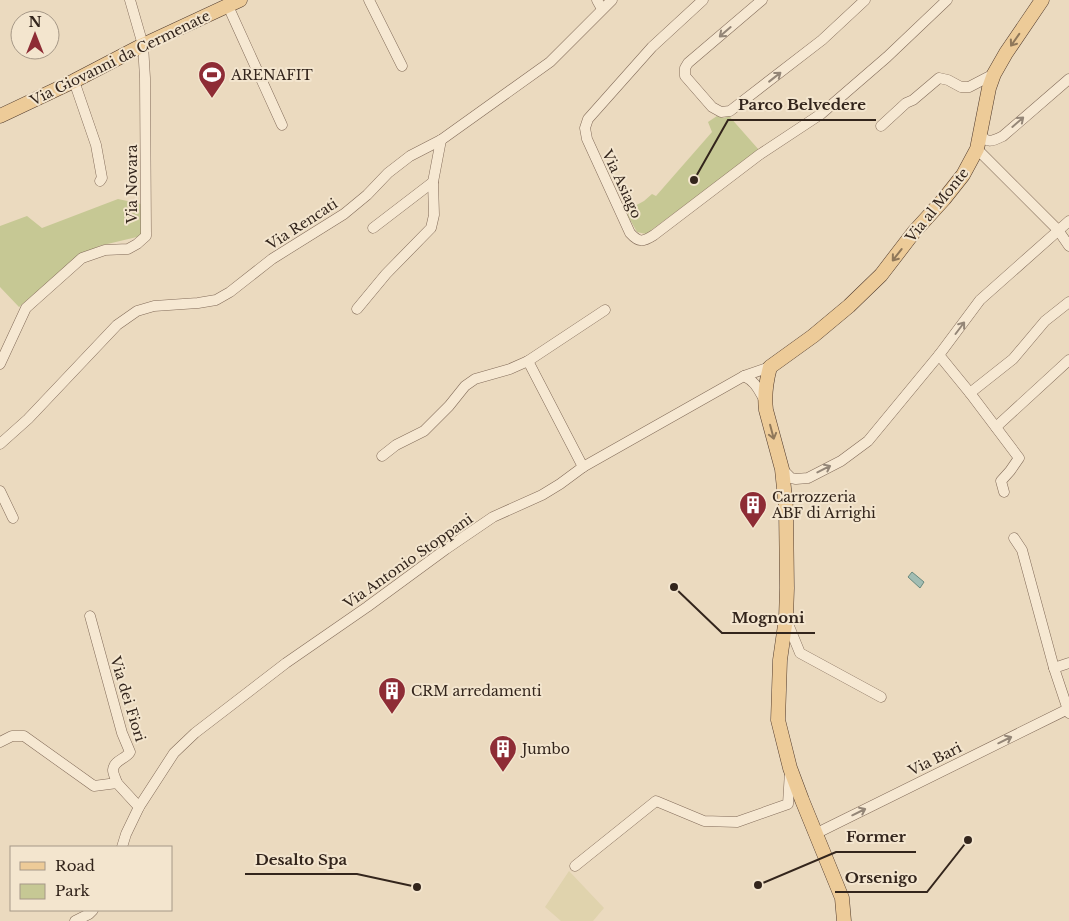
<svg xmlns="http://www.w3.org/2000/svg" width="1069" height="921" font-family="'Libre Baskerville',serif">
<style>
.farmland{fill:#e0d3ad}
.green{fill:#c6c894}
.water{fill:#a2bdb3;stroke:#6a8a7f}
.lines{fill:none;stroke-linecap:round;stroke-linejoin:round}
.minor-casing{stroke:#826b59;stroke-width:11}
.major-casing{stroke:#503a2d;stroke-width:15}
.minor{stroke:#f6e8d2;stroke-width:10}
.major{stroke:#edcb98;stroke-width:14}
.oneway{stroke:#948677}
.oneway2{stroke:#90785a}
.labels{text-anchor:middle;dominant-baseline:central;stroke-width:4;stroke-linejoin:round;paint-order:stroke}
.street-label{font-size:14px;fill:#33251c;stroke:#f3e5ce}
.poi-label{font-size:14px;fill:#33251c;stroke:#f3e5ce;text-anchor:start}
.leader{fill:none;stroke:#33251c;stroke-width:2}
.callout-dot{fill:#33251c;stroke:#f3e5ce;stroke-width:2}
.callout-label{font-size:15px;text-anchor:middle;font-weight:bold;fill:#33251c;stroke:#f3e5ce;stroke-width:4;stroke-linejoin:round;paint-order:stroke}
</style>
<rect width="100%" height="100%" fill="#ebdabf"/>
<polygon class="farmland" points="569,871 604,908 593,921 561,921 545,907"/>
<g class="green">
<polygon points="717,116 724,118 729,116 759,150 646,234 637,232 628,216 628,213 631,208 644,201 652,194 656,196 712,132 708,122"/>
<polygon points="118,199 141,204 141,236 99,246 75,259 19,307 0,287 0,226 27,216 42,228"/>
</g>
<polygon class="water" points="912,572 924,582 920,588 908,577"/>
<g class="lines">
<defs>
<g id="minor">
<polyline points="369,0 402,66"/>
<polyline points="597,0 602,9"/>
<path d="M703,0L652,47L588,119L585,128L587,139L630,233C639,243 643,242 654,235L759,155L821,114L887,57L947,0"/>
<polyline points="762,0 688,63 685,68 685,76 712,107 721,112 730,111 822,40 865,0"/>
<polyline points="228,6 282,125"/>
<polyline points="74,81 96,145 102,178 100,181"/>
<polyline points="881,126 906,103 913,100 939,78 948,80 961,87 969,87 994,74"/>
<path d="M980,132C986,145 993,141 1003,136L1069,79"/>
<polyline points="977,149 1058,230 1069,246"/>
<polyline points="373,228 433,182"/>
<polyline points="357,309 386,274 431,228 434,215 433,182 441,140"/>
<polyline points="939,355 970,393 1019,458 1010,471 1001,481 1004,492"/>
<polyline points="528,361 583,467"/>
<polyline points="0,364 26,308 82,258 105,250 128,249 137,244 146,236 145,78 143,45 130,0"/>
<path d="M744,376C756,382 758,389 765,401"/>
<polyline points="970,393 1013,359 1045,321 1069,302"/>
<polyline points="996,427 1069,360"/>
<polyline points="0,444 28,419 117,325 137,311 154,306 198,303 216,300 230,292 272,259 344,214 367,195 388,173 410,156 441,140 550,62 612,0"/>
<polyline points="382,456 396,445 424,431 449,406 465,386 475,379 510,369 528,361 605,310"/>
<polyline points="782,469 791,478 796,479 808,478 841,461 868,441 939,355 980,300 1069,221"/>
<polyline points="0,491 13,518"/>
<polyline points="1014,538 1022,550 1054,668 1069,713"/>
<path d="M90,616L122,733L130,752C126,759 114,760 113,770C113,774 116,779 117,783"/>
<polyline points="786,619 800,653 881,697"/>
<polyline points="1054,668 1069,663"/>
<polyline points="0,742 12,736 24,736 94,786 117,783 139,807"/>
<polyline points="815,834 1068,709"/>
<polyline points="122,847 126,834 139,807 174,753 195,733 286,663 367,607 446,549 493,517 542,495 560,484 583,467 744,376 770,367"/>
<polyline points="575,866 656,801 704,821 737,822 788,804 790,771"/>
<polyline points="75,921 89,914 93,910"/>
</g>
<g id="major">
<polyline points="0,116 74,81 143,45 240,0"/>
<path d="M844,921L842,898L802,800L790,768L778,720L780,660L786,618L787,588L786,508L782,469L766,410C764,395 766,382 770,367L813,336L849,306L881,275L914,232L944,199L963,175L977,149L989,88L994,74L1006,53L1042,0"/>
</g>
</defs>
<use href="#minor" class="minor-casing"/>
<use href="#major" class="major-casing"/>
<use href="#minor" class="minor"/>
<use href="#major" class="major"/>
</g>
<defs><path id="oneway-shaft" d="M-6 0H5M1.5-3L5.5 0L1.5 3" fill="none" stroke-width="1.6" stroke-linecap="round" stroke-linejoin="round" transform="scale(1.25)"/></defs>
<g class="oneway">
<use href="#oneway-shaft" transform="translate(725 32) rotate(139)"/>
<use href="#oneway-shaft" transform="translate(775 77) rotate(-38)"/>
<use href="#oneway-shaft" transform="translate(1018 122) rotate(-41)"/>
<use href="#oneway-shaft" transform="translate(960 328) rotate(-53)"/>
<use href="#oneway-shaft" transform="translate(824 469) rotate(-27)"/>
<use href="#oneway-shaft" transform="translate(1005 740) rotate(-26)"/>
<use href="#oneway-shaft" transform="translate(859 812) rotate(-26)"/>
</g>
<g class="oneway2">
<use href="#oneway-shaft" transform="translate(1015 40) rotate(125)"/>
<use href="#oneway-shaft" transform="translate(897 255) rotate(128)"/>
<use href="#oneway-shaft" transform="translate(772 432) rotate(75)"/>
</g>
<defs>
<symbol id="stadium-pin" viewBox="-11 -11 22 30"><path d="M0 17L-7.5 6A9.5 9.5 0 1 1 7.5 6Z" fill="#8e2c35" stroke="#f3e5ce"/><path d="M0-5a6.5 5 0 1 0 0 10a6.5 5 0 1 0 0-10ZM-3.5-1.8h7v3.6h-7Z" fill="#fff"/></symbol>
<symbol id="building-pin" viewBox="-11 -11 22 30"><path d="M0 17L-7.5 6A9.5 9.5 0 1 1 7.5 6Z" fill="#8e2c35" stroke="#f3e5ce"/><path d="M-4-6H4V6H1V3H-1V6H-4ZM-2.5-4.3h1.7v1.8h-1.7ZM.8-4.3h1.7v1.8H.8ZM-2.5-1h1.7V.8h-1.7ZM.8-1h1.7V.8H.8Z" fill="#fff"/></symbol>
</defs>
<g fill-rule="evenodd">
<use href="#stadium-pin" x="196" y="59" width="32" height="43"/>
<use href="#building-pin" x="737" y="489" width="32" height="43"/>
<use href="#building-pin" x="376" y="675" width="32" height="43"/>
<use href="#building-pin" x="487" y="733" width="32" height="43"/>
</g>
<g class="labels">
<g class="street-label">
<text transform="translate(120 58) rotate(-26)">Via Giovanni da Cermenate</text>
<text transform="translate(132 184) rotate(-90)">Via Novara</text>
<text transform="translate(622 184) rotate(65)">Via Asiago</text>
<text transform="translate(937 205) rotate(-51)">Via al Monte</text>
<text transform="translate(302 224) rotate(-33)">Via Rencati</text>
<text transform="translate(408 561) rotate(-35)">Via Antonio Stoppani</text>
<text transform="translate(128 699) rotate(73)">Via dei Fiori</text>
<text transform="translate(935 759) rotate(-26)">Via Bari</text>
</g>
<g class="poi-label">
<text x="231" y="75">ARENAFIT</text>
<text x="772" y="497">Carrozzeria<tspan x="772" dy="16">ABF di Arrighi</tspan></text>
<text x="411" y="691">CRM arredamenti</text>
<text x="522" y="749">Jumbo</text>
</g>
</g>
<path class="leader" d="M694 180L728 120H876M674 587L722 633H815M758 885L836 852H916M417 887L357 874H245M968 840L927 892H835"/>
<g class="callout-dot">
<circle cx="694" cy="180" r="5"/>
<circle cx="674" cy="587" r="5"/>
<circle cx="758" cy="885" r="5"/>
<circle cx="417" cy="887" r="5"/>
<circle cx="968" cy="840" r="5"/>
</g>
<g class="callout-label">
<text x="802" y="110">Parco Belvedere</text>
<text x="768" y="623">Mognoni</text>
<text x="876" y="842">Former</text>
<text x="301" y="865">Desalto Spa</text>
<text x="881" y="883">Orsenigo</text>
</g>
<rect x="10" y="846" width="162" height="65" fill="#f3e5ce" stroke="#a69887"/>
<rect x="20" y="862" width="25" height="8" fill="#edcb98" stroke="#a69887"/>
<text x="55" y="871" font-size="15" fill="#33251c">Road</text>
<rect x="20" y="884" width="25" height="15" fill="#c6c894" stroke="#a69887"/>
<text x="55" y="896" font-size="15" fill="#33251c">Park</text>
<g transform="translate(35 35)"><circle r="24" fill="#f3e5ce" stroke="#a69887"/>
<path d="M0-4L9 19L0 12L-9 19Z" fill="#8e2c35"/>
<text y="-8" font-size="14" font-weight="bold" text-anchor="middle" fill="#33251c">N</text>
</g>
</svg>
